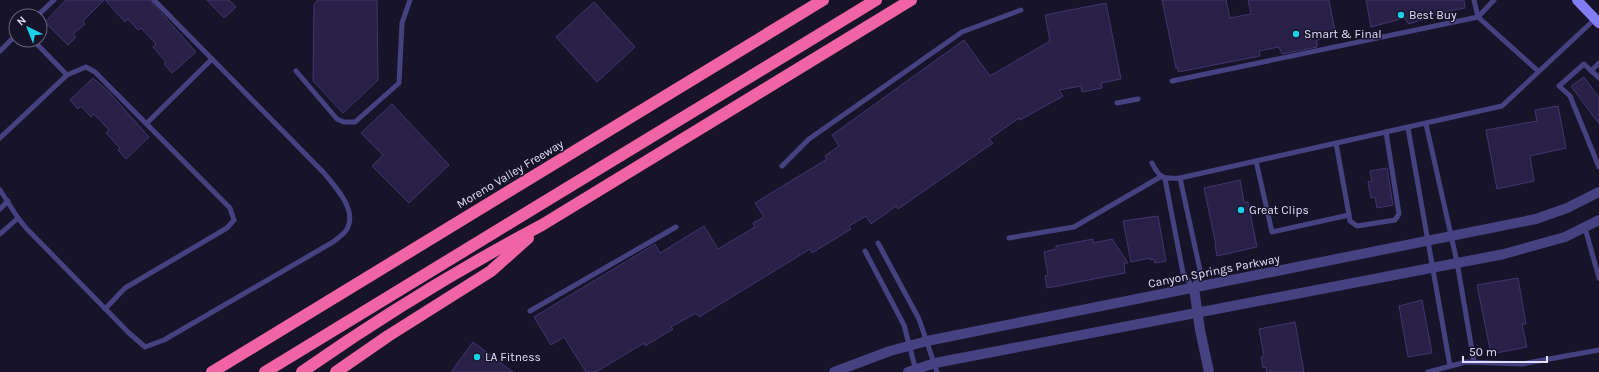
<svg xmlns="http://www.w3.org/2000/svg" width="1599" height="372" font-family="Karla,sans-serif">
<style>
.building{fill:#292047;stroke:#423570}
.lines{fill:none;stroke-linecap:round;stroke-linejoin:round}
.service{stroke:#464282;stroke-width:5}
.tertiary{stroke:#464282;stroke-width:10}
.secondary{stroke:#817df3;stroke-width:10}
.motorway{stroke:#f063a4;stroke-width:12}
.poi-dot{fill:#1bd1e9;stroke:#171328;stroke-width:1.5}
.labels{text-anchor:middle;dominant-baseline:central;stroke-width:3;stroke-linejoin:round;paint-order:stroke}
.poi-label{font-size:12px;fill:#e1ddfc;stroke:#171328;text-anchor:start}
.street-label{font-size:12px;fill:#e1ddfc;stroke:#171328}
</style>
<rect width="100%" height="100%" fill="#171328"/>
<g class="building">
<polygon points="66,0 104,0 83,21 85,24 73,34 76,37 68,45 45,22"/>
<polygon points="105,0 150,0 196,52 172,73 164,64 166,62 153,47 156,44 141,28 138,30 128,19 125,22"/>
<polygon points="207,0 229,0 236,7 224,18"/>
<polygon points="318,0 377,0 378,80 343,113 313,81 314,4"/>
<polygon points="1162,0 1226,0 1230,18 1251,14 1248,0 1329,0 1336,36 1317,40 1317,47 1282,54 1279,47 1259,51 1260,56 1178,72 1178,67 1176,68"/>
<polygon points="1366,0 1464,0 1465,8 1443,12 1409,24 1404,18 1371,27"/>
<polygon points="594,2 635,47 597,82 556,37"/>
<polygon points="1106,3 1121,79 1101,83 1102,88 1082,92 1081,86 1059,90 1063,96 1020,120 1019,118 989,139 993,143 898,209 896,206 871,224 866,216 849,226 851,229 812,253 810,249 699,317 696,313 687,318 671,327 673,329 645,346 644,343 596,372 586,372 564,337 551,345 534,317 655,244 660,253 704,226 718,249 755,227 753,223 764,217 755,203 827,159 825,156 839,146 832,135 964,40 990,76 1050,41 1045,15"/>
<polygon points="1584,77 1599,98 1599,124 1571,86"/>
<polygon points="93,78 108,91 149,137 126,159 118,150 120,148 106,133 109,130 94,114 91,117 81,106 78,109 70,100"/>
<polygon points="392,104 449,165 409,203 372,166 383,155 361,133"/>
<polygon points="1558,106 1566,148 1530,156 1534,181 1497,189 1486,130 1537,121 1535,110"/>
<polygon points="1387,168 1393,205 1377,208 1375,197 1371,198 1368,182 1372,181 1370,171"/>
<polygon points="1240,180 1244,202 1248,202 1257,247 1217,256 1215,245 1216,245 1204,188"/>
<polygon points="1158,216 1166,261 1155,263 1154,259 1150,260 1150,258 1131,262 1123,221"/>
<polygon points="1093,239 1093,243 1112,239 1128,263 1124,263 1125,273 1047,288 1045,276 1048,275 1044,252 1056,249 1056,246"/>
<polygon points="1518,278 1526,324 1522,324 1527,347 1491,354 1477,285"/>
<polygon points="1422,300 1432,353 1408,357 1399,306"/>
<polygon points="1295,322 1304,372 1267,372 1266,367 1263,368 1261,357 1264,356 1259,329"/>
<polygon points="473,342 513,372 451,372"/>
</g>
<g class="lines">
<g class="service">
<polyline points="1474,0 1478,17 1538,71"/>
<polyline points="37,16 54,0"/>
<polyline points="0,51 16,35"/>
<polyline points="296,71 337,119 344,122 355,122 399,83 402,23 410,0"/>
<polyline points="1591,71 1599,63"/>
<polyline points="67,75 86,67 95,72 230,208 234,220 227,228 125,288 105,309"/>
<polyline points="1599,78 1584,64 1559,86 1570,96 1599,167"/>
<polyline points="1172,81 1478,17 1494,0"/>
<polyline points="1117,103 1138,99"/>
<polyline points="147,123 212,59"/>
<polyline points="1426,124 1457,262 1474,362"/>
<polyline points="1408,128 1450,366"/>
<polyline points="0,138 67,75 33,40"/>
<polyline points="1256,161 1272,232 1349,215 1336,143"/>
<path d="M1152,163C1160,179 1163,179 1180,178L1502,106L1595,19"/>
<polyline points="782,166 809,139 962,32 1021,10"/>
<polyline points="1180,178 1200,270 1194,287"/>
<polyline points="1165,179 1183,273 1193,288"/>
<path d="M0,190L18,218L26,228L129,333L145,347L164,340L333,242C338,238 346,233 348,227C356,208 335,187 324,173L154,0"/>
<polyline points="0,209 8,201"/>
<polyline points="1349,215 1350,221 1357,226 1395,220 1399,214 1386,132"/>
<polyline points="1585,228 1599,278"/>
<polyline points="0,234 18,218"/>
<polyline points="1009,238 1074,227 1162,176"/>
<polyline points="878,243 919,319 937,372"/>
<polyline points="865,251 904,325 916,371"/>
<polyline points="530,311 676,227"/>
<polyline points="1428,372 1466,362 1522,364 1599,350"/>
</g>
<g class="tertiary">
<polyline points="1194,288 1200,330 1209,372"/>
<polyline points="834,372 890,351 927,341 1536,219 1567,208 1599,192"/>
<polyline points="908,372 935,363 1504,254 1565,237 1599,220"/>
</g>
<polyline class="secondary" points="1577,0 1599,23"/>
<g class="motorway">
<polyline points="212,372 823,0"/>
<polyline points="265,372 876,0"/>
<path d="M302,372C379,318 459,269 542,225L911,0"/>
<polyline points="336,372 388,336 491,271 528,238"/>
</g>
</g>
<g class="poi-dot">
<circle cx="1401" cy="15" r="4"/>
<circle cx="1296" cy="34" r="4"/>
<circle cx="1241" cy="210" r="4"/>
<circle cx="477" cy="357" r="4"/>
</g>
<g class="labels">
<g class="poi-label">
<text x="1409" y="15">Best Buy</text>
<text x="1304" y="34">Smart &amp; Final</text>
<text x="1249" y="210">Great Clips</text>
<text x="485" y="357">LA Fitness</text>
</g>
<g class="street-label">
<text transform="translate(510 174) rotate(-31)">Moreno Valley Freeway</text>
<text transform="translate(1214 271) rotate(-11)">Canyon Springs Parkway</text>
</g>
</g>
<g transform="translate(28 28) rotate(317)"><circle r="19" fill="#171328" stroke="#68647d"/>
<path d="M0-3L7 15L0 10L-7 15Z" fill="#1bd1e9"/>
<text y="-6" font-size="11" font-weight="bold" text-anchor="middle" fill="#e1ddfc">N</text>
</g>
<path d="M1463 356v6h84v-6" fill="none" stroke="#e1ddfc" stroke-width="2"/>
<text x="1469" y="356" font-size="12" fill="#e1ddfc" stroke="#171328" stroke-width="3" paint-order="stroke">50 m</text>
</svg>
